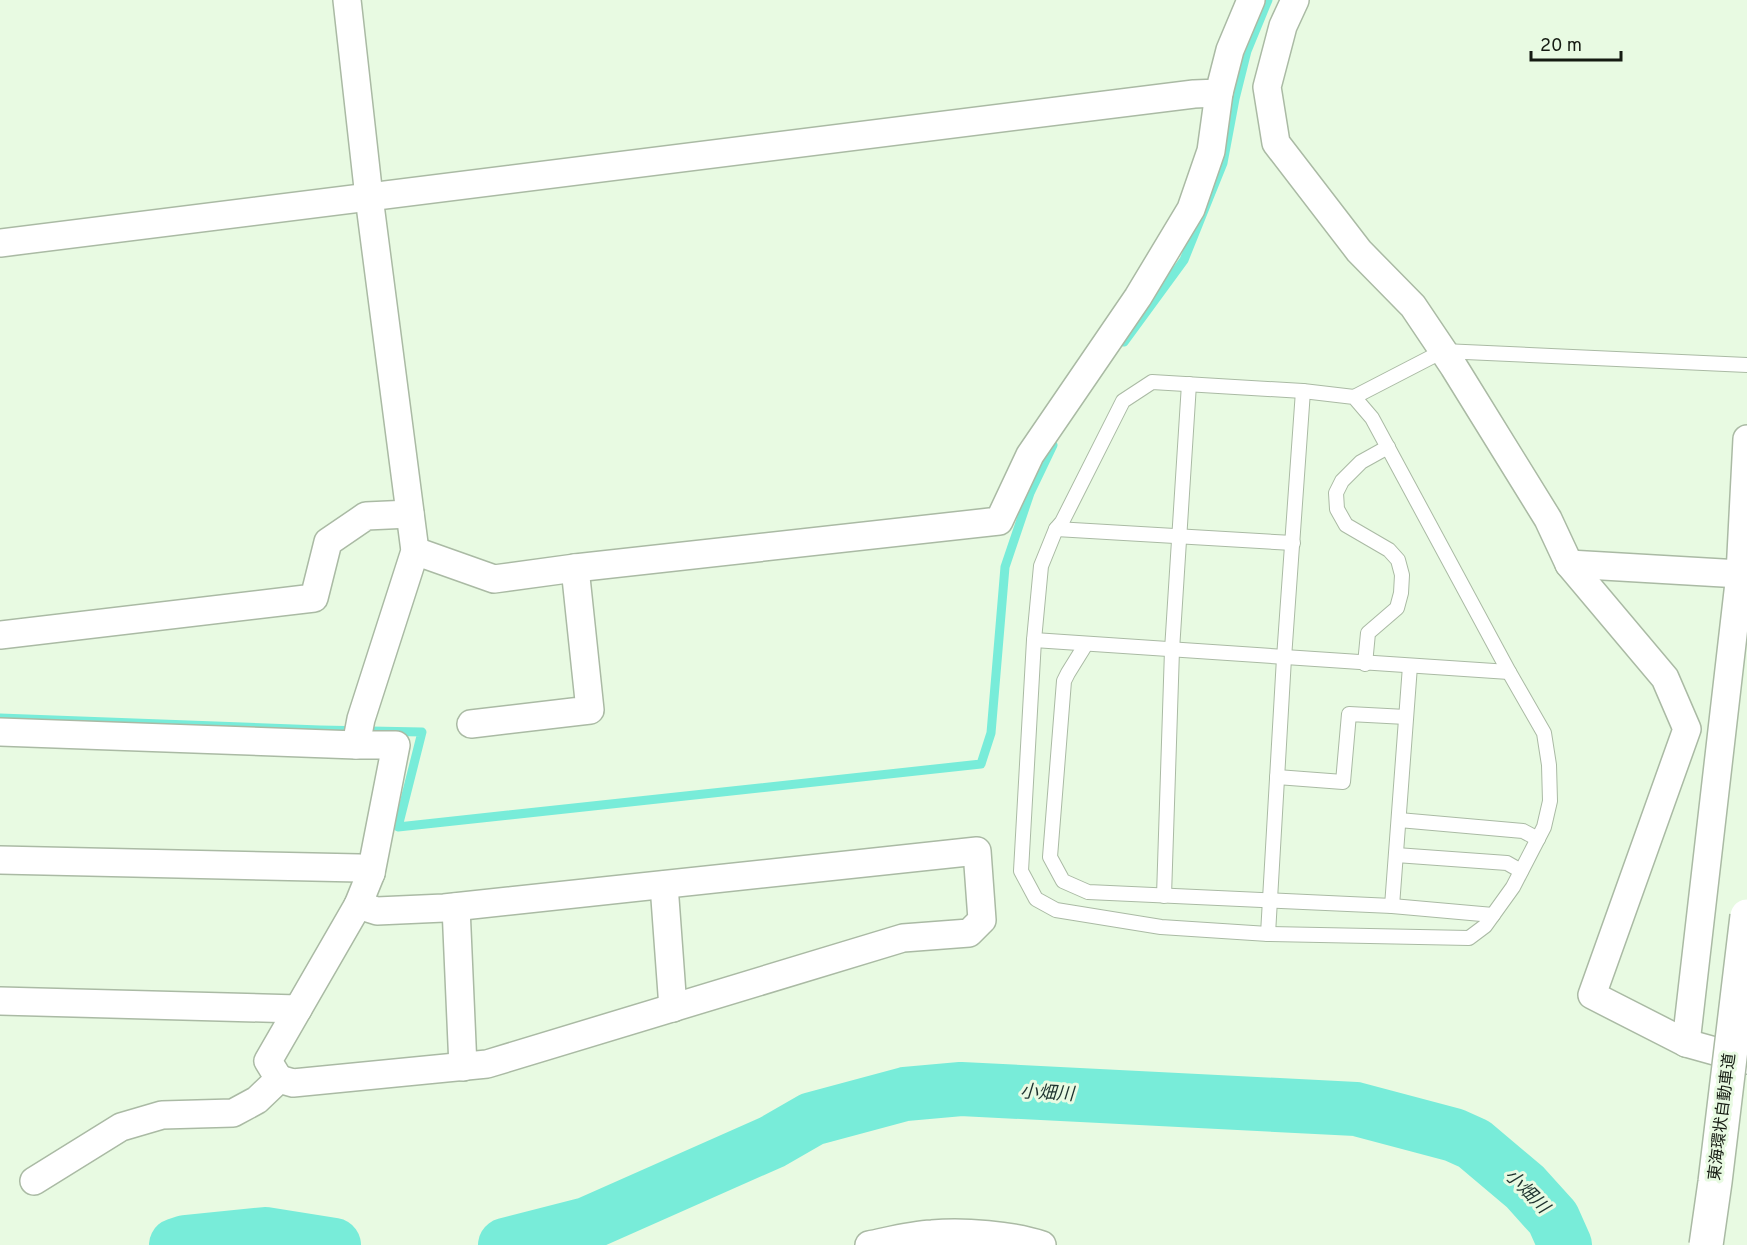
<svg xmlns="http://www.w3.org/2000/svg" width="1747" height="1245" font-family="Overpass,'Noto Sans JP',sans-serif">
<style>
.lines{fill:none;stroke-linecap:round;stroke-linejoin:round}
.stream{stroke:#78ecd9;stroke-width:9}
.river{stroke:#78ecd9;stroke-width:54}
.service-casing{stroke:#aabaa4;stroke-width:16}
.minor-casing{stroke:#aabaa4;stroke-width:30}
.service{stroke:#fff;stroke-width:14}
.minor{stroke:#fff;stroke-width:27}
.motorway-bridge-casing{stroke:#aabaa4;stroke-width:36;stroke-linecap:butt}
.motorway-bridge{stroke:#fff;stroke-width:33}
.labels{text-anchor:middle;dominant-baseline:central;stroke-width:6;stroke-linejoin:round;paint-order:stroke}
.street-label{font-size:16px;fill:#151b12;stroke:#e8fae2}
.water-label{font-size:18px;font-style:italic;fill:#1c312d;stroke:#e8fae2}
</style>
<rect width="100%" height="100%" fill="#e8fae2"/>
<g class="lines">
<g class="stream">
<polyline points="1124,342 1184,260 1223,163 1235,99 1247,51 1268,0"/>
<polyline points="0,718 320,730 422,732 398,827 981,764 991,733 1005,567 1030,493 1053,445"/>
</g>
<g class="river">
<polyline points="176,1245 185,1242 265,1234 334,1245"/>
<polyline points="505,1245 587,1224 772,1142 812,1119 905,1094 961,1089 1356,1109 1454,1135 1474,1144 1525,1187 1553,1218 1565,1245"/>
</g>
<defs>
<g id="service">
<polygon points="1152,382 1303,391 1354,397 1372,418 1509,672 1544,733 1549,765 1550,801 1544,827 1513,887 1485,926 1469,938 1268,934 1161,927 1056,910 1036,899 1021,871 1034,640 1041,566 1056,529 1062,522 1123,401"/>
<polyline points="1354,397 1443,351 1747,365"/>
<polyline points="1056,529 1293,543"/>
<polyline points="1034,640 1509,672"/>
<polyline points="1086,644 1068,673 1064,681 1050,857 1063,881 1088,892 1392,906 1493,915"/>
<polyline points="1365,664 1368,633 1397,608 1401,593 1402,575 1398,560 1389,550 1346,525 1337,509 1336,493 1342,481 1361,462 1388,447"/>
<polyline points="1277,777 1343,782 1349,714 1406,717"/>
<polyline points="1399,820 1523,831 1538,839"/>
<polyline points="1396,855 1507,863 1521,871"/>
<polyline points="1164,896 1172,650 1189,384"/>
<polyline points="1392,906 1410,666"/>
<polyline points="1268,934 1284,658 1303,391"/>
</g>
<g id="minor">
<polyline points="1295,0 1283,26 1267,87 1276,143 1359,251 1413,306 1454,367 1548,519 1569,564 1665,678 1687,729 1592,995 1686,1043 1747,1060"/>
<polyline points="0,243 1194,94 1219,93 1230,50 1251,0"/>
<polyline points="415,551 494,579 575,568 999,521 1030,455 1138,297 1191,209 1211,151 1219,93"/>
<polyline points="1569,564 1740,574"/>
<polyline points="0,635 314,598 328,542 366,516 410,514"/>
<polyline points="471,724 590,710 575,568"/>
<polyline points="0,732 356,745 361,719 415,551 369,197 347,0"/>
<polyline points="0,860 359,868 371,873"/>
<polyline points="664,885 673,1008"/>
<polyline points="456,907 463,1067"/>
<polyline points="0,1001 298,1009"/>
<polyline points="1686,1043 1740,574 1747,439"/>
<polyline points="279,1079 293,1083 487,1064 903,938 969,933 982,920 977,851 444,908 377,911 358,905 371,873 396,745 356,745"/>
<polyline points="34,1181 121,1127 162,1115 233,1113 257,1100 279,1079 268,1061 358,905"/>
<path d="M869,1245C889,1241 911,1235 932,1234C963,1231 1013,1235 1042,1245"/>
</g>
</defs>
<use href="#service" class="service-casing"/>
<use href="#minor" class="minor-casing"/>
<use href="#service" class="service"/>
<use href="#minor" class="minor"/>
<defs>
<polyline id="motorway-bridge" points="1706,1245 1715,1182 1747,916"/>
</defs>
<use href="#motorway-bridge" class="motorway-bridge-casing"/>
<use href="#motorway-bridge" class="motorway-bridge"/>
</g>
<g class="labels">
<g class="street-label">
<text transform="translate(1723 1117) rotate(-83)">東海環状自動車道</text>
</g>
<g class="water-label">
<text transform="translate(1047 1094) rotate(3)">小畑川</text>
<text transform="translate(1526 1192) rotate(45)">小畑川</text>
</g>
</g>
<path d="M1531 51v9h90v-9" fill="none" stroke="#151b12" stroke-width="3"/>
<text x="1540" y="51" font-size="18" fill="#151b12" stroke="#e8fae2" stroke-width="4.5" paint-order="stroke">20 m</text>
</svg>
